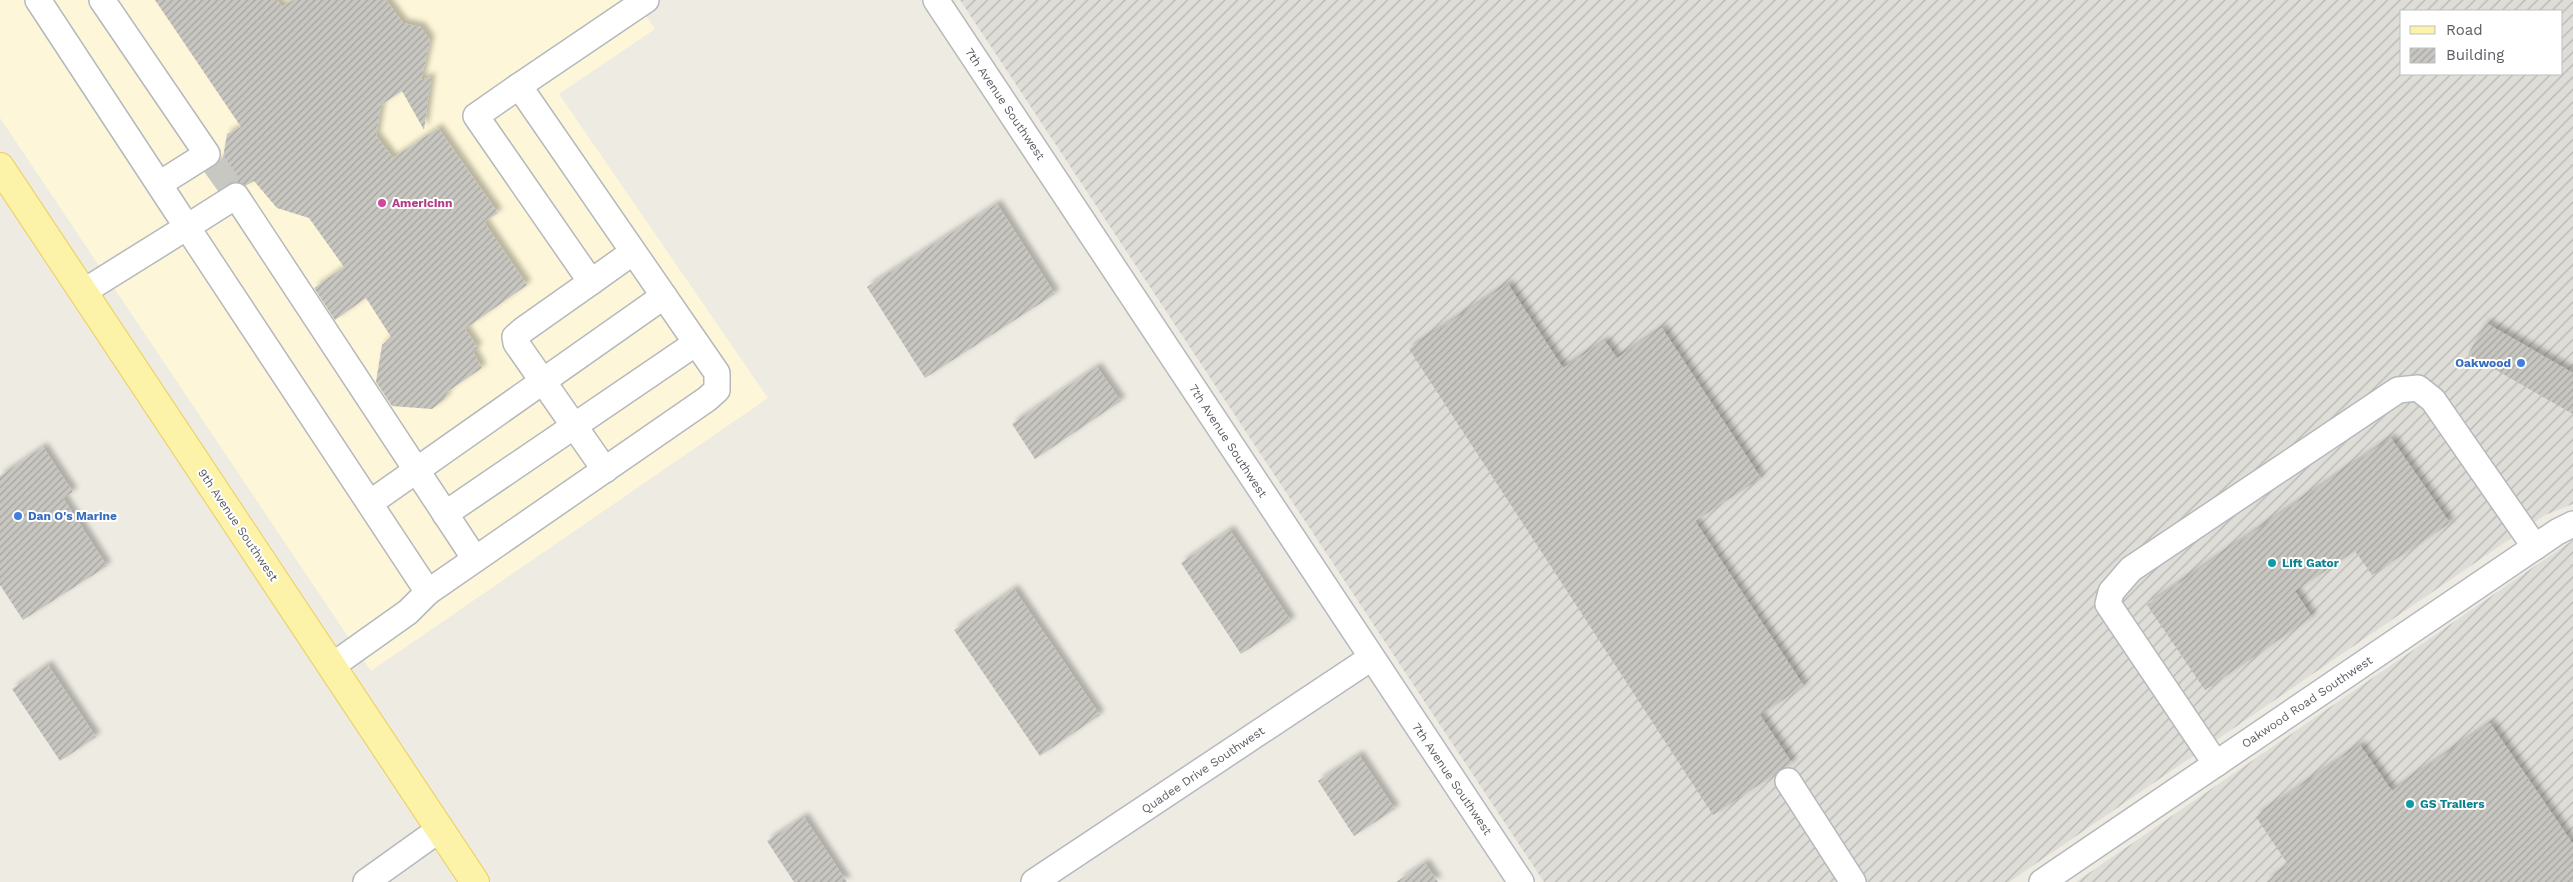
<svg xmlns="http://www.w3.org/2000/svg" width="2573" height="882" font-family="'Work Sans',sans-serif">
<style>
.commercial{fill:#fdf6d8}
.industrial{fill:url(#industrial-furrows);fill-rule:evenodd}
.building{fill:url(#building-hatch);filter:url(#shadow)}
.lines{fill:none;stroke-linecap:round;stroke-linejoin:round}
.minor-tunnel{stroke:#c8c8c2;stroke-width:25;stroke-dasharray:25 12;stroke-linecap:butt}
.minor-casing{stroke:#b5b8bc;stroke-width:28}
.major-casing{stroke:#edcc5b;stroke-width:30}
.minor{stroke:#fff;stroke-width:25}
.major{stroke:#fcf3a8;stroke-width:28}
.hotel-dot{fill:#d1479c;stroke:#fff;stroke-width:2}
.shop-dot{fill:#3f7fe0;stroke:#fff;stroke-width:2}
.culture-dot{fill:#0f9aa8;stroke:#fff;stroke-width:2}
.labels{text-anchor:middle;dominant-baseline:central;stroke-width:4;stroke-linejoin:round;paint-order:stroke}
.street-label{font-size:12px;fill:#5b5e63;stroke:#fff}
.hotel-label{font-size:12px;font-weight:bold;fill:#b23c85;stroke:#fff;text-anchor:start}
.shop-label{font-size:12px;font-weight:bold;fill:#366cbe;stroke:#fff;text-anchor:end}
.culture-label{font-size:12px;font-weight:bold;fill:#0d838f;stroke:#fff;text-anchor:start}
</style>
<defs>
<pattern id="industrial-furrows" width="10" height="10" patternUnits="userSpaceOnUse" patternTransform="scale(1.25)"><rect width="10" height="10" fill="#deddd7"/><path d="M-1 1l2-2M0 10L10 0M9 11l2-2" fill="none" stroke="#b7b6b2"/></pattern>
<pattern id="building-hatch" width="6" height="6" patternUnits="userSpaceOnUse" patternTransform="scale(1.25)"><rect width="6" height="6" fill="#c8c6c0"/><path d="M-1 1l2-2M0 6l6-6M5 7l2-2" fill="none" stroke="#a5a4a0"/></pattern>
<filter id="shadow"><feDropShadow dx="4.5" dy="-4.5" stdDeviation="2.5" flood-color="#0004"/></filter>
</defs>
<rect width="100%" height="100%" fill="#edebe2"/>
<polygon class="commercial" points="0,0 635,0 655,29 559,94 768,398 371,671 0,118"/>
<g class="industrial">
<path d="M960,0H2573V504L2545,515L2009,882H1544ZM2402,11H2562V74H2402Z"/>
<polygon points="2573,540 2573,882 2076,882"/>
</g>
<g class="building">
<polygon points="155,0 277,0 282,7 293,0 386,0 403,23 421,27 430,40 421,80 431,77 424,130 402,91 381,105 376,136 393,158 438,128 498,213 484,222 527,285 465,329 478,348 473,352 482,368 447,392 445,399 432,409 392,406 376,382 382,345 391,337 366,298 335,320 314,288 344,267 309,218 277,208 254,181 245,186 235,182 219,190 206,172 223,158 227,134 241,127"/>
<polygon points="997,204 1055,294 925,378 867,287"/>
<polygon points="1508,284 1563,368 1605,341 1617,358 1662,328 1761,478 1695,521 1804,686 1760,715 1792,763 1713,815 1409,349"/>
<polygon points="2486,323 2573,373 2573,414 2468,354"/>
<polygon points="1097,367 1121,401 1035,459 1012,424"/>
<polygon points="2391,438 2450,523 2372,575 2355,551 2295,591 2312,617 2205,690 2147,605"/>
<polygon points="43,447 73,492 63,498 107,566 23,620 0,585 0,476"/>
<polygon points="1230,530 1291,621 1241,654 1181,563"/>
<polygon points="1014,589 1100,715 1040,756 954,630"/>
<polygon points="48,665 96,737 60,761 12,689"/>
<polygon points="2490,723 2573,844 2573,882 2266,882 2289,866 2256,817 2360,745 2392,791"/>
<polygon points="1359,755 1395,809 1354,836 1318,781"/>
<polygon points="804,817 847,882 794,882 767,841"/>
<polygon points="1425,863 1438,882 1396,882"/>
</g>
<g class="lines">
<polyline class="minor-tunnel" points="214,164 234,192"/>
<defs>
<g id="minor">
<polyline points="38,0 187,227 83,292"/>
<polyline points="102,0 207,154 161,183"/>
<polyline points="936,0 1521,882"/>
<polyline points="519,86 476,116 591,282 523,330 515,337 516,343 605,470"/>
<polyline points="591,282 633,252"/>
<polyline points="370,503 664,296"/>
<polyline points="445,514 696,343"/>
<polyline points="428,592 707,399 717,390 717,373 519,86 646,0"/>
<polyline points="332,666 408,612 428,592 187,227 236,196 475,559"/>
<polyline points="2216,764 2108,604 2111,592 2131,569 2398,390 2418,388 2433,400 2535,547"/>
<polyline points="1788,781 1853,882"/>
<polyline points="366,882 440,829"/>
<polyline points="1034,882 1371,658"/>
<polyline points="2042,882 2557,532 2573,524"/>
</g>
<polyline id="major" points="0,167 475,882"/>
</defs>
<use href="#minor" class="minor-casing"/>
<use href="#major" class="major-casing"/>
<use href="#minor" class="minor"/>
<use href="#major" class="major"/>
</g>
<circle class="hotel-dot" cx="382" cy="203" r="5"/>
<g class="shop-dot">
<circle cx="2521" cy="363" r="5"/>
<circle cx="18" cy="516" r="5"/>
</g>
<g class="culture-dot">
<circle cx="2272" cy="563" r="5"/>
<circle cx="2410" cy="804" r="5"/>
</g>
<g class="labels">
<g class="street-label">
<text transform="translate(1005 104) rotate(56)">7th Avenue Southwest</text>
<text transform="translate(1228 441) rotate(57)">7th Avenue Southwest</text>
<text transform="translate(238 525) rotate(56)">9th Avenue Southwest</text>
<text transform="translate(2307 702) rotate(-34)">Oakwood Road Southwest</text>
<text transform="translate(1203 770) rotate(-34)">Quadee Drive Southwest</text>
<text transform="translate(1452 779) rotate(56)">7th Avenue Southwest</text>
</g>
<g class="hotel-label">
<text x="392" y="203">AmericInn</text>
</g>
<g class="shop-label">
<text x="2511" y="363">Oakwood</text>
<text x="28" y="516" text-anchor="start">Dan O's Marine</text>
</g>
<g class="culture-label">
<text x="2282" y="563">Lift Gator</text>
<text x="2420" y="804">GS Trailers</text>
</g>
</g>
<rect x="2400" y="10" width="162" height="65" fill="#ffffff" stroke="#bdbfc1"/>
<rect x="2410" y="26" width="25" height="8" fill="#fcf3a8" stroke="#bdbfc1"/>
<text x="2446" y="35" font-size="15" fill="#5b5e63">Road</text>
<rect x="2410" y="48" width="25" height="15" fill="url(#building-hatch)" stroke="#bdbfc1"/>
<text x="2446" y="60" font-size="15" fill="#5b5e63">Building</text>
</svg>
